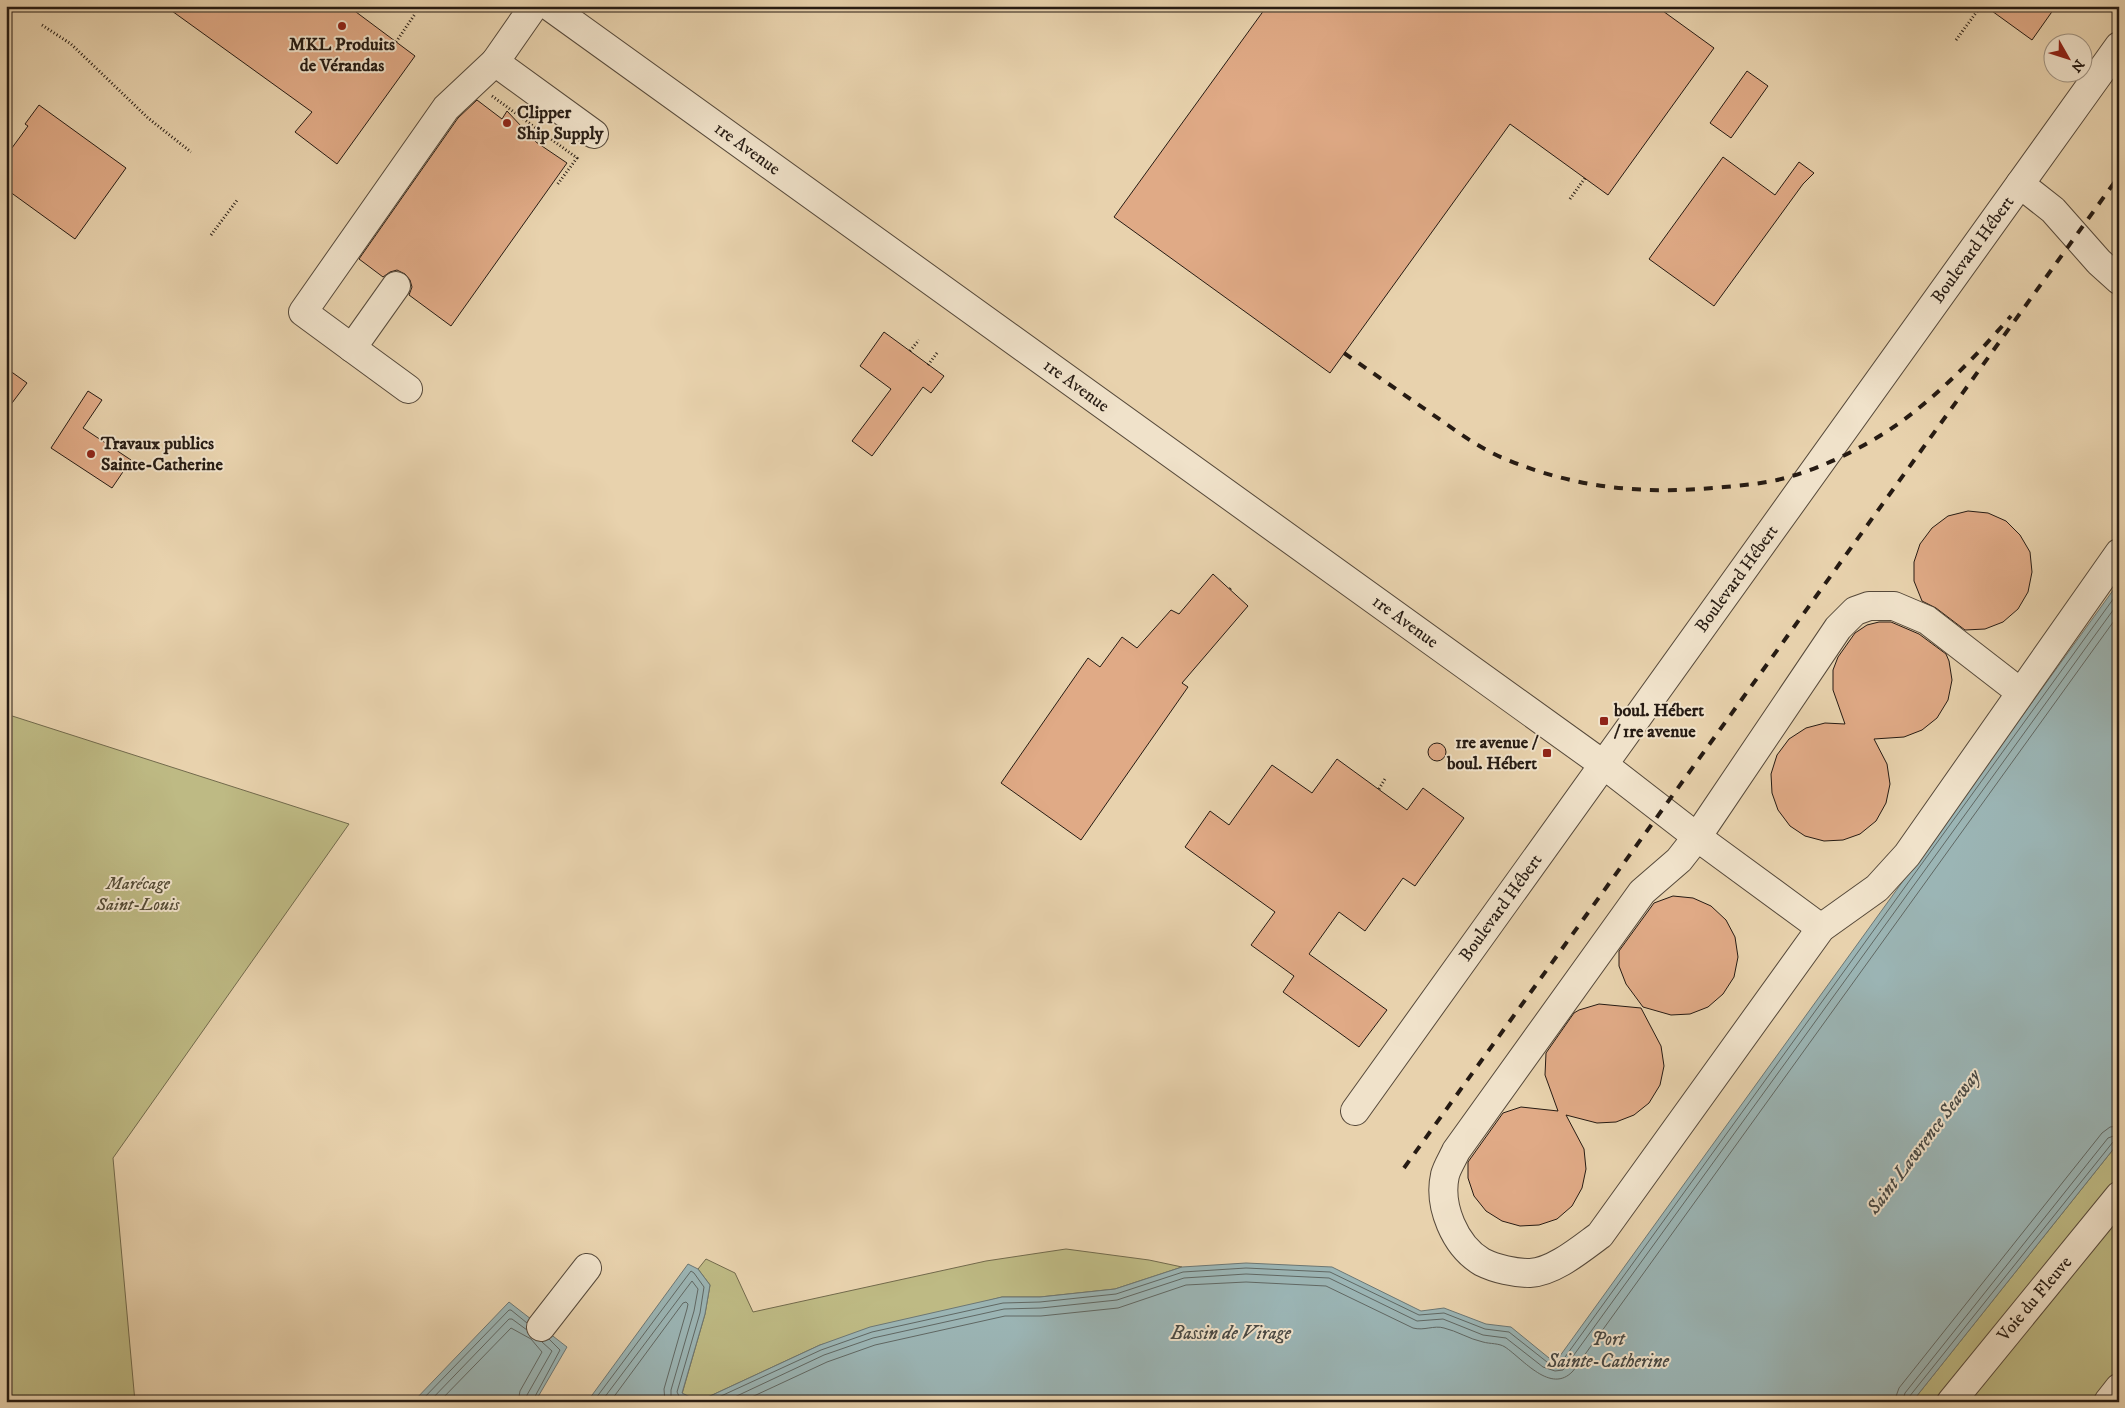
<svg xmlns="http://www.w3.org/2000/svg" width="2125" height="1408" font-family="'IM FELL DW Pica',serif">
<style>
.green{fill:#beba84;stroke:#726a4c}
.water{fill:#9bb5b5;stroke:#6c7774}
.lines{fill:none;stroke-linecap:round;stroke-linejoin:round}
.shore{stroke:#606864;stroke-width:1}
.building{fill:#e0aa86;stroke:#261b13}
.minor-casing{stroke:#56493a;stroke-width:30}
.path{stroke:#261b13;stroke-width:3;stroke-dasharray:1 2.5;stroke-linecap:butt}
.minor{stroke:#f0e2ca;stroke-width:28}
.rail{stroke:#261b13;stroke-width:4;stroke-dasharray:9 9;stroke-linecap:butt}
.poi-dot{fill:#8f2418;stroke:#f0e2ca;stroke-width:2}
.labels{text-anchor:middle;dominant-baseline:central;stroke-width:4;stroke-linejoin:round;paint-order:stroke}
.poi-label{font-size:18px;font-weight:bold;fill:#261b13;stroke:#f0e2ca;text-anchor:start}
.street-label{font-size:18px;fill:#261b13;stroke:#f0e2ca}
.park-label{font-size:18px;font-style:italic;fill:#544b35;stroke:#f0e2ca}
.water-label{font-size:19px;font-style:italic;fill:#494944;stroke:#f0e2ca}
</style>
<rect width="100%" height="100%" fill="#e8d2ad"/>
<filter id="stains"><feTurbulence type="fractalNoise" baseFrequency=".004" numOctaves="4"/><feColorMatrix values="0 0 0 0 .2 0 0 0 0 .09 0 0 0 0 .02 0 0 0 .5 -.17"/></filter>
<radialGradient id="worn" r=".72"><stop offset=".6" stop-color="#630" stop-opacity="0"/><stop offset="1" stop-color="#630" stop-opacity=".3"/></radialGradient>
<g class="green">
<polygon points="6,714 349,824 113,1158 135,1402 6,1402"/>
<polygon points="2119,1142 2119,1402 1912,1402 2115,1147"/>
<polygon points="1066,1249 1149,1260 1182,1267 1115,1289 1040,1297 1002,1297 820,1345 708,1397 696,1400 682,1394 705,1314 710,1285 698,1269 706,1259 735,1273 753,1312 986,1261"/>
</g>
<g class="water">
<polygon points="2119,582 2119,1142 1912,1402 587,1402 688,1264 698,1269 710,1285 705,1314 682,1393 696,1400 708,1397 820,1345 870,1327 1002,1297 1040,1297 1115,1289 1182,1267 1246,1263 1332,1267 1421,1311 1444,1308 1486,1324 1511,1327 1549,1358 1557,1360"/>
<polygon points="509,1302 567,1347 535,1402 413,1402"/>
</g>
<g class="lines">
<g class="shore">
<polyline points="420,1402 509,1310 511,1310 527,1323"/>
<polyline points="429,1402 509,1319 512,1319 527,1330"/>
<polyline points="439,1402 511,1328 531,1339 542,1352 520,1391 518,1402"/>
<polyline points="525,1402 527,1395 552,1351 542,1342"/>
<polyline points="532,1402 560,1350 549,1339"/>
<polyline points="593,1402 691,1271 694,1273 704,1287 700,1313 677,1392 680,1398 688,1402"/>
<polyline points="601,1402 692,1281 698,1289 694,1311 671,1390 671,1397 675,1402"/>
<polyline points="610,1402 683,1303 686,1302 688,1304 687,1309 664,1389 665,1402"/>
<polyline points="708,1402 821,1350 872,1332 1003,1303 1040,1302 1116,1294 1183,1272 1246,1268 1330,1272 1419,1315 1444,1313 1485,1329 1509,1332 1547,1362 1560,1364 2119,591"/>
<polyline points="724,1402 824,1355 873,1338 1004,1309 1041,1308 1117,1300 1184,1278 1246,1274 1329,1278 1417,1321 1443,1319 1483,1335 1506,1338 1543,1367 1555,1371 1563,1370 2119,602"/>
<path d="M741,1402L827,1362L875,1345L1005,1316H1041L1118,1308L1186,1285L1246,1282L1326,1286L1413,1328C1424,1331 1434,1325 1444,1328C1457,1331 1469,1339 1483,1342C1490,1344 1499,1343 1505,1347C1523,1359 1551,1395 1573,1371L2119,614"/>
<polyline points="1894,1402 1899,1388 2102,1133 2110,1127 2119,1126"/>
<polyline points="1902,1402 1905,1393 2108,1138 2119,1134"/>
<polyline points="1908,1402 1909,1397 2113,1142 2119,1140"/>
</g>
</g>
<g class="building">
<polygon points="165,6 348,6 415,56 337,164 295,132 312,112"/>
<polygon points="1267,6 1656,6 1714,48 1608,195 1510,124 1330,373 1114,217"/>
<polygon points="1985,6 2056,6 2032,40"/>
<polygon points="1747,71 1768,86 1731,138 1710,123"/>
<polygon points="477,100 502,119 507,111 536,142 567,163 451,326 409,295 412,287 410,280 405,274 397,270 390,272 383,277 359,259 458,118"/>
<polygon points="39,105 126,168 75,239 6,189 6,156 28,126 25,124"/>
<polygon points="1723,157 1775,195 1799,162 1814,173 1803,184 1714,306 1649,259"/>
<polygon points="884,332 944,376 931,393 923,387 872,456 852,441 891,389 860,366"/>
<polygon points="6,368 27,383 6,411"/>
<polygon points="88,391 102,400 83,428 131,460 112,488 51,448"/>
<polygon points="1968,511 1988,513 2006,521 2020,535 2030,552 2032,572 2028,592 2018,609 2003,622 1985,629 1965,630 1936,608 1922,601 1914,581 1914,562 1920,544 1932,528 1948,516"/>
<polygon points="1213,574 1248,606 1182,683 1188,687 1081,840 1001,783 1088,658 1100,667 1122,637 1137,648 1171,610 1179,614"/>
<polygon points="1879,622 1891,622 1919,634 1946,654 1949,661 1952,680 1948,700 1937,718 1922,730 1904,737 1874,739 1887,764 1890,784 1886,803 1876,821 1860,834 1843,840 1824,841 1805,836 1790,826 1778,810 1772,793 1771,774 1777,755 1789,739 1806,728 1825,723 1845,724 1833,690 1833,670 1838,657 1855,633 1867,625"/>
<circle cx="1437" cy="752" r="9"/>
<polygon points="1337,759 1407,810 1423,788 1464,818 1415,886 1403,878 1365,931 1339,912 1309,954 1387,1010 1359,1047 1283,992 1294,976 1251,945 1275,912 1185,847 1210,811 1229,825 1272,765 1312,793"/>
<polygon points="1673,896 1693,898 1711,906 1726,920 1735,937 1738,957 1734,977 1723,994 1708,1007 1690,1014 1671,1015 1643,1007 1626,984 1619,966 1619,951 1654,903"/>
<polygon points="1599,1004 1641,1008 1661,1046 1664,1066 1660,1085 1649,1103 1634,1115 1616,1122 1597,1123 1566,1115 1584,1149 1586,1169 1582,1188 1572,1206 1557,1219 1539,1225 1520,1226 1502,1221 1486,1211 1474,1196 1468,1178 1468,1162 1503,1113 1521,1107 1558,1111 1545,1075 1546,1053 1574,1013 1579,1010"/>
</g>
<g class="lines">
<defs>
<g id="minor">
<polyline points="534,6 495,62 594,134"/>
<polyline points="549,6 1604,765 1697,837 1821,928"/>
<polyline points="2020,184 2053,210 2099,262 2119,280"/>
<polyline points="396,286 352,348 303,312 446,108 495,62"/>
<polyline points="352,348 408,389"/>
<path d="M2020,692L1927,620L1894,606H1869L1855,611L1838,628L1697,837L1679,860L1642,892L1456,1151C1453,1158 1447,1167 1445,1175C1438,1206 1455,1246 1482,1262C1496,1269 1515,1273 1530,1273C1554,1272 1582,1248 1600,1235L1821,928L1877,888L1907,855L2119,553"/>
<polyline points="1355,1111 2119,46"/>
<polyline points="541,1327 587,1268"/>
<polyline points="1951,1402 2119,1196"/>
<polyline points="2108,1402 2119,1388"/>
</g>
</defs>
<use href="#minor" class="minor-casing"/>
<g class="path">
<polyline points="354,11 357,6"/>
<polyline points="42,25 71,44 148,118 191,152"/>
<polyline points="1956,40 1981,6"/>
<polyline points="396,42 415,14"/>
<polyline points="492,96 577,158 557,185"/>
<polyline points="1570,199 1585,178"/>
<polyline points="211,235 238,199"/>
<polyline points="910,351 919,340"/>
<polyline points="928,365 937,353"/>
<polyline points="1230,589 1232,587"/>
<polyline points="1379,789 1385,779"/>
</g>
<use href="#minor" class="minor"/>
<g class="rail">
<path d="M1344,353C1373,373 1403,394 1432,414C1455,430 1477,447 1503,458C1576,489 1646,495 1724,487C1747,485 1770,483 1792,476C1829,465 1866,446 1898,424C1940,394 1977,355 2011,316"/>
<polyline points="1404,1168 2119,176"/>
</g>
</g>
<g class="poi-dot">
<circle cx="342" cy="26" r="5"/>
<circle cx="507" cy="123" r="5"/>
<circle cx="91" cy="454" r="5"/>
<rect x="1599" y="716" width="10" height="10" rx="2.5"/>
<rect x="1542" y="748" width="10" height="10" rx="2.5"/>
</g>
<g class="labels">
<g class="poi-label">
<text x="342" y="45" text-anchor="middle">MKL Produits<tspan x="342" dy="21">de Vérandas</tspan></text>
<text x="517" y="113">Clipper<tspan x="517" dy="21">Ship Supply</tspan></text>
<text x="101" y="444">Travaux publics<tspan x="101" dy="21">Sainte-Catherine</tspan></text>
<text x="1614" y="711">boul. Hébert<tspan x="1614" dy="21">/ 1re avenue</tspan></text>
<text x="1537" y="743" text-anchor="end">1re avenue /<tspan x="1537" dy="21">boul. Hébert</tspan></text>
</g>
<g class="street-label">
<text transform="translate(747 149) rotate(36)">1re Avenue</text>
<text transform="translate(1973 250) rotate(-54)">Boulevard Hébert</text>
<text transform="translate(1076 386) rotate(36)">1re Avenue</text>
<text transform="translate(1737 579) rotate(-54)">Boulevard Hébert</text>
<text transform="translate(1405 622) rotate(36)">1re Avenue</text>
<text transform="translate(1501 908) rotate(-54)">Boulevard Hébert</text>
<text transform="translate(2035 1299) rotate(-50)">Voie du Fleuve</text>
</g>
<g class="park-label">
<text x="138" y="884">Marécage<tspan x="138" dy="21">Saint-Louis</tspan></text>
</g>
<g class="water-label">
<text transform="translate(1924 1142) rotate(-53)">Saint Lawrence Seaway</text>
<text x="1231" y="1333">Bassin de Virage</text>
<text x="1608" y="1339">Port<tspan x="1608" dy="22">Sainte-Catherine</tspan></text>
</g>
</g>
<rect width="2125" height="1408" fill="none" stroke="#e8d2ad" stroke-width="25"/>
<rect x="8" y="8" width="2110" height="1393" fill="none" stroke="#261b13" stroke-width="2.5"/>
<rect x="12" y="12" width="2100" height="1383" fill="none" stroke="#261b13"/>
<g transform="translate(2068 58) rotate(129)"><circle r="24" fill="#f0e2ca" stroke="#9f9281"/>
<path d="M0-4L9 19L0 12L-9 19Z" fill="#8f2418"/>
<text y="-8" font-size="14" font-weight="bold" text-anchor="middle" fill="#261b13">N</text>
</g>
<rect width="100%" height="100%" filter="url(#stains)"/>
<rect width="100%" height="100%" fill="url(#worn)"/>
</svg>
